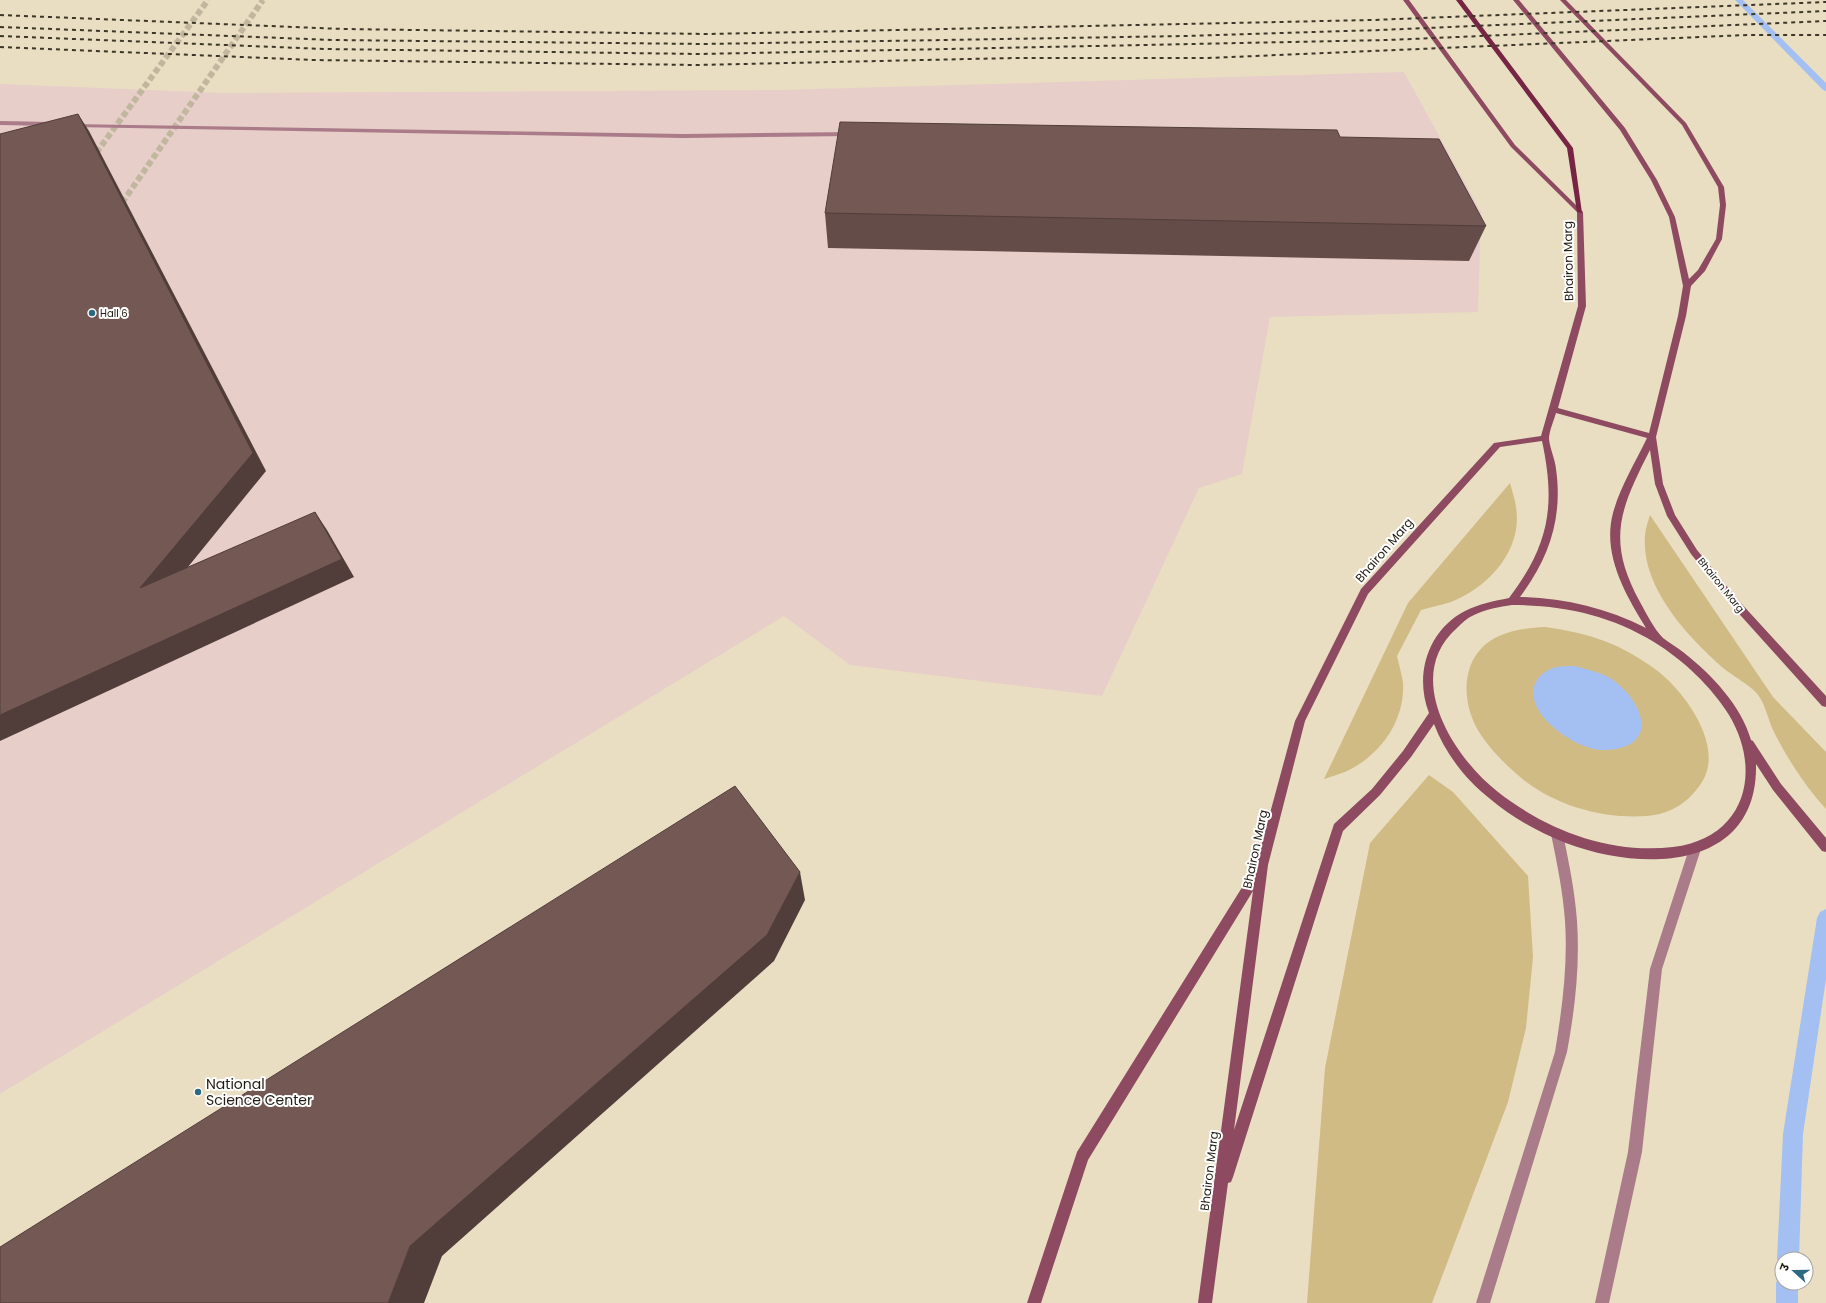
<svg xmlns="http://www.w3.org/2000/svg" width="1826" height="1303" font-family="Poppins,'Noto Sans Devanagari',sans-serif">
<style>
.commercial{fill:#e8cec9}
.green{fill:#d1bb85}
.water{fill:#a4c0f2}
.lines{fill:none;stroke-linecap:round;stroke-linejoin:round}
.stream{fill:#a4c0f2;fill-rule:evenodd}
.secondary-tunnel{stroke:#c1b79f;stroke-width:6;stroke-dasharray:6 3;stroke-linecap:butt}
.lane{fill:#aa7b89;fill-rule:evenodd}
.secondary{fill:#8d4a61;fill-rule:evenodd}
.primary{fill:#762545;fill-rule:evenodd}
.rail{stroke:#3c372a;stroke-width:2;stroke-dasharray:4 4;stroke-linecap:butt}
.wall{fill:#644c48}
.shaded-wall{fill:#513e3b}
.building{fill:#745854;stroke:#513e3b}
.poi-dot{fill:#2d6a81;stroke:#fff;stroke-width:1.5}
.labels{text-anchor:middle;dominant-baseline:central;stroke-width:4;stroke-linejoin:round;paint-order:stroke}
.far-poi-label{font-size:10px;fill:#201c12;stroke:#fff;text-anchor:start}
.far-street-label{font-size:10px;fill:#201c12;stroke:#fff}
.street-label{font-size:12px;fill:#201c12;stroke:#fff}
.near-poi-label{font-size:14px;fill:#201c12;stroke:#fff;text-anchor:start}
</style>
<rect width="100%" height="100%" fill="#e9dec2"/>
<polygon class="commercial" points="1404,72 1481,212 1478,312 1270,317 1242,474 1199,488 1102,696 850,665 784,616 0,1094 0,84 224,93 780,90"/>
<g class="green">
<path d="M1510,483C1512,491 1515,499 1516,507C1523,550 1489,587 1451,602C1442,605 1431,607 1421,610L1397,656C1399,665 1402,675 1403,683C1405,719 1383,751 1353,768C1344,773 1333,776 1324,779L1408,603Z"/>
<path d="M1650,515L1773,697L1826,752V809C1805,786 1786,757 1772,728C1768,718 1765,704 1758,695C1752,686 1731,675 1722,667C1687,636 1641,587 1645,536C1645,529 1648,522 1650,515Z"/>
<path d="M1545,627C1589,633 1619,643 1655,669C1681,688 1714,732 1708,766C1706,779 1698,789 1689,798C1678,808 1663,815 1647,816C1605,819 1559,807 1525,781C1509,768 1493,753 1481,735C1459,703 1460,653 1499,636C1514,629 1530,628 1545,627Z"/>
<polygon points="1429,775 1453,792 1528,876 1533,957 1526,1028 1508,1102 1432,1303 1307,1303 1325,1068 1370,843"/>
</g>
<path class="water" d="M1575,666C1589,670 1605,673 1617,683C1649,710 1655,750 1602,750C1576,750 1518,711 1537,680C1541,674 1548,669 1556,667C1562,666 1569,666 1575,666Z"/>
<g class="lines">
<g class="stream">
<polygon points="1735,0 1743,0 1826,83 1826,91 1823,90"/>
<polygon points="1826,909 1826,979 1803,1134 1799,1259 1782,1259 1782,1267 1777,1259 1783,1134 1817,918 1820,912"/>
<polygon points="1782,1274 1782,1283 1798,1283 1798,1303 1776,1303 1776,1283 1779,1275"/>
</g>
<g class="secondary-tunnel">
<polyline points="91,160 208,0"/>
<polyline points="117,210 263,0"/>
</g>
<g class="lane">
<polygon points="0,121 52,122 55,124 52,126 0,125"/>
<polygon points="70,124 683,134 852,132 855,134 852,136 683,138 72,127 70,126"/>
<path d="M1557,829L1561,830L1563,834C1569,863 1575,892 1577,921C1580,965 1575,1009 1567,1052L1490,1303H1476L1555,1052C1562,1009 1568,965 1565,921C1563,892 1557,863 1551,834L1553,830Z"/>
<polygon points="1695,844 1699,845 1701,849 1662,969 1642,1152 1609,1303 1595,1303 1628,1152 1650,969 1689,849 1691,845"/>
</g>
<path class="secondary" d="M1403,0H1409L1515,145L1583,212L1586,306L1558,408L1649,433L1678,316L1683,286L1669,217L1651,180L1620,130L1513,0H1519L1625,128L1657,180L1675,217L1689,279L1698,270L1716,239L1720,205L1718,187L1682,125L1560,0H1566L1686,123L1724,187L1726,205L1722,239L1705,271L1691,286L1686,316L1656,437L1663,484L1675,515L1697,550L1739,601L1826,696V707L1822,706L1733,607L1691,554L1667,516L1655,484L1650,450C1620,509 1606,540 1640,602C1646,613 1654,629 1663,638C1669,643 1677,647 1683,652C1711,674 1741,705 1751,740L1753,741L1781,784L1826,838V852L1822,851L1773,790L1756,764C1758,852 1679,869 1608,855C1566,847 1522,826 1489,798C1465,779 1445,753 1434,724L1411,757L1380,795L1343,831L1233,1177L1231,1182L1228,1183L1212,1303H1198L1253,891L1088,1160L1041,1303H1027L1077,1152L1256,865L1295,721L1361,589L1494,443L1541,436L1578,306L1577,212L1511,147ZM1556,413L1647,438C1635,463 1620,487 1613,513C1602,554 1625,594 1646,628C1606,608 1564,598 1520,597C1549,558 1563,518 1556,469C1555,459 1550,449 1549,439C1549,431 1554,420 1556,413ZM1542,441C1556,506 1549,545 1509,598C1494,601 1479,604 1465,611C1428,630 1414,675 1429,713L1403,751L1372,789L1334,824L1234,1130L1268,865L1305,721L1368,594L1500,447ZM1512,605C1563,605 1610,615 1654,642C1683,660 1711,686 1729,715C1763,772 1745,838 1673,847C1610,854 1548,831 1498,792C1453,757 1402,676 1457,628C1462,623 1467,618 1474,615C1486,609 1499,607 1512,605Z"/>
<polygon class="primary" points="1456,0 1462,0 1573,148 1582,213 1577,212 1567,148"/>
<g class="rail">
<polyline points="0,15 343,29 707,34 1373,20 1826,2"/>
<polyline points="0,27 333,40 704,44 1184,36 1380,30 1826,11"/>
<polyline points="0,36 325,49 701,54 1388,40 1826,21"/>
<polyline points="0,47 314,60 697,65 1014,58 1208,58 1747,35 1826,35"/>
</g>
</g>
<polygon class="wall" points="1340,137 1486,226 1469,261 828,248 825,213"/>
<g class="shaded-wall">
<polygon points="78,114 89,131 266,471 157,605 140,588"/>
<polygon points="315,512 327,530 354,577 0,741 0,715"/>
<polygon points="800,872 805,900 774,961 442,1256 424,1303 388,1303 410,1246"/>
</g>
<g class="building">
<polygon points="78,114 253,453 140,588 315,512 342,559 0,715 0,134"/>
<polygon points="840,122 1337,130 1340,137 1439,139 1486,226 825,213"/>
<polygon points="735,786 800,872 767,935 410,1246 388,1303 0,1303 0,1247"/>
</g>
<g class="poi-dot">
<circle cx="92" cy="313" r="4"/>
<circle cx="198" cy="1092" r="4"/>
</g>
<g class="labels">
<g class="far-poi-label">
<text x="100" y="313">Hall 6</text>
</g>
<g class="far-street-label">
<text transform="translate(1721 585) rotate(51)">Bhairon Marg</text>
</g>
<g class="street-label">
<text transform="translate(1568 261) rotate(-91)">Bhairon Marg</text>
<text transform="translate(1384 550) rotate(-49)">Bhairon Marg</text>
<text transform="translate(1255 849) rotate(-78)">Bhairon Marg</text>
<text transform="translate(1209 1171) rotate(-83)">Bhairon Marg</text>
</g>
<g class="near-poi-label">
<text x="206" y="1084">National<tspan x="206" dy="16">Science Center</tspan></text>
</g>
</g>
<g transform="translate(1794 1271) rotate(291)"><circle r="19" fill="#ffffff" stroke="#a6a4a0"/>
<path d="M0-3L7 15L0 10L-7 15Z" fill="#2d6a81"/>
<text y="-6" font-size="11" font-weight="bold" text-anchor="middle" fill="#201c12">उ</text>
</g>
</svg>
